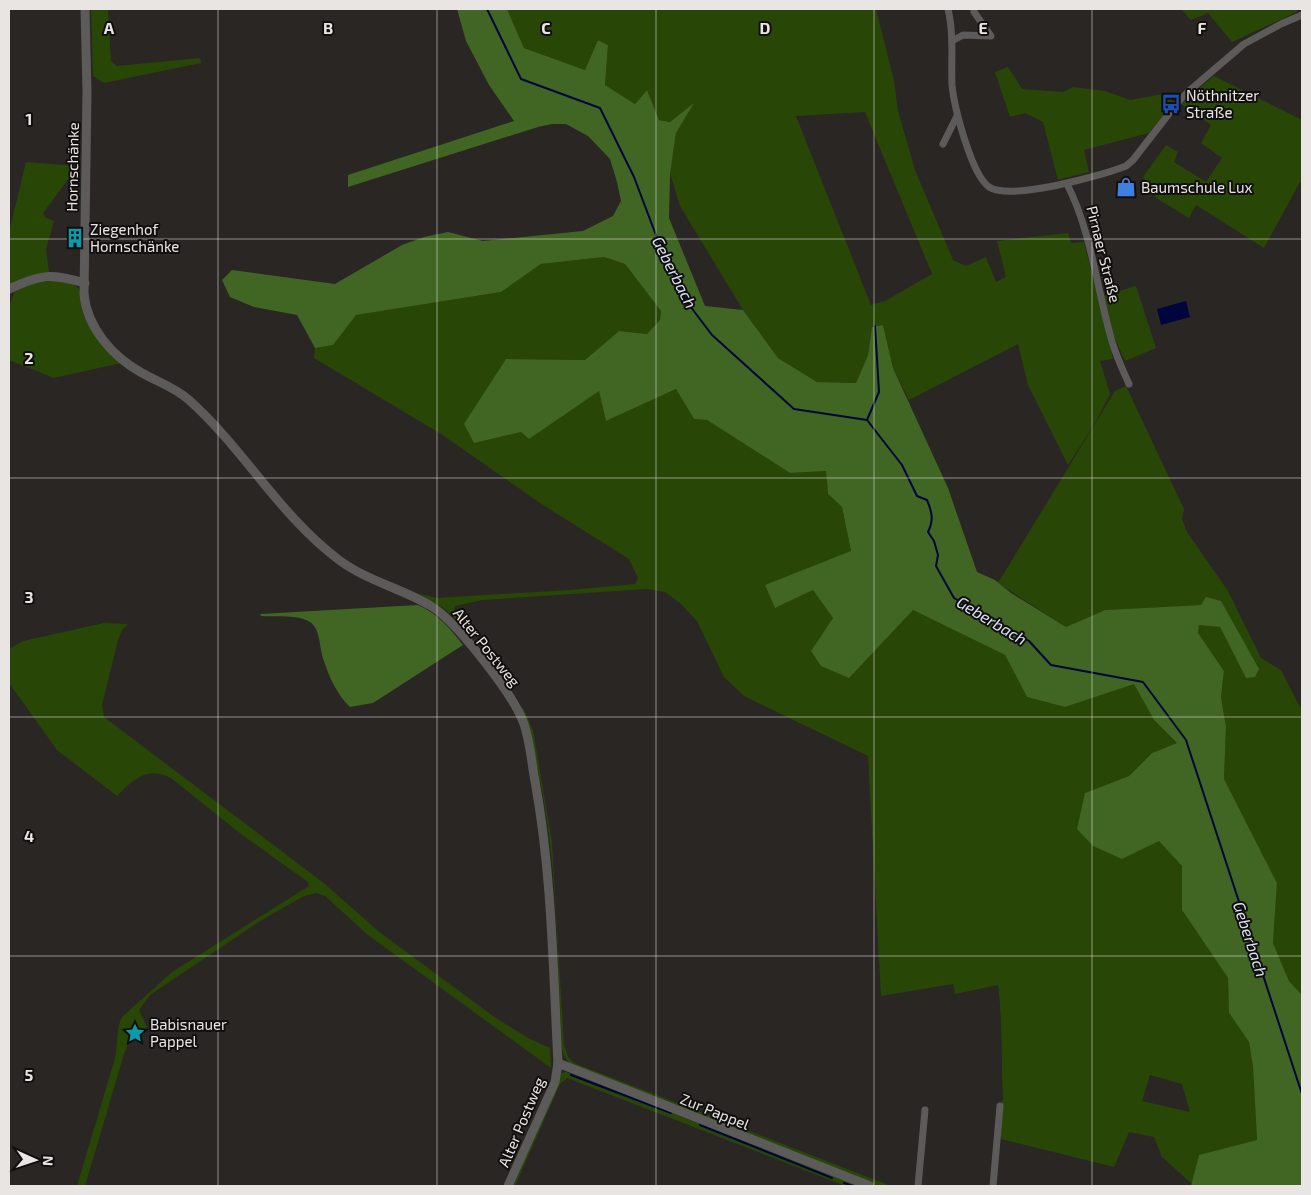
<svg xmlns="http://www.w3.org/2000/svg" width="1311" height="1195" font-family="'Exo 2',sans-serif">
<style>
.green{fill:#284706;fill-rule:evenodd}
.forest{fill:#416522}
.water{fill:#00053c}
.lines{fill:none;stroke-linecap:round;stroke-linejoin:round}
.stream{stroke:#00053c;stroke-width:2}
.minor{stroke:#5c5b59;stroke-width:7}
.tertiary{stroke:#5c5b59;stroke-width:9}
.grid{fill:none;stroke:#e8e5e3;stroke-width:1;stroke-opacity:0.55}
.labels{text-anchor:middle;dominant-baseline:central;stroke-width:4;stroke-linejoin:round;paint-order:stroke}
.poi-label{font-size:15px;fill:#e8e5e3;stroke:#110f0e;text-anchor:start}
.street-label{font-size:15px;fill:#e8e5e3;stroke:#110f0e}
.water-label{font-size:16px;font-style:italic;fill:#dae3f6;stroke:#110f0e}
.grid-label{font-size:16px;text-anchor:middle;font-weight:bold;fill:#e8e5e3;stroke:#110f0e;stroke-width:4;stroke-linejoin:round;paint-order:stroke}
</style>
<rect width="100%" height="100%" fill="#2a2624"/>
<g class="green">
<polygon points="91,9 108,9 111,61 117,66 200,58 201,63 104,83 93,76"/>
<path d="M507,9H876L894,81L898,111L915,170L953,260L966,266L986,257L996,282L1006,277L997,241L1068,233L1071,243L1084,242L1113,359L1100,361L1110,394L1094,425L1068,465L1028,385L1018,344L909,400L893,368L883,325L872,327L868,355L856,383L817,382L778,358L743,310L680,206L670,173L676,133L693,104L670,122L659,120L647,90L635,104L605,85L608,45L598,40L585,70L524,48ZM865,112L932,274L885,301L871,305L796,116Z"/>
<polygon points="1181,9 1296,9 1297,12 1232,42 1208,13 1191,20"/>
<polygon points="1008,67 1022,89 1063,92 1073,87 1105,91 1130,100 1168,93 1173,102 1149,133 1084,150 1089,172 1058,180 1043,122 1025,113 1010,117 995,72"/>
<polygon points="1214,76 1302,120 1302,183 1300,182 1264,248 1196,205 1189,218 1156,198 1143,177 1166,145 1178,152 1174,162 1206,182 1222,158 1201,143 1211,125 1181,104"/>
<polygon points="26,162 78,166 43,213 46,218 54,221 46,249 49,272 37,274 9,286 9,232"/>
<path d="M604,257L625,264L661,311L660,320L647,334L619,331L585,360L506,359L521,432L529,439L599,390L606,421L676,389L694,419L707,420L790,473L826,471L828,494L842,507L851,551L775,608L813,590L833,618L811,651L913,610L1005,655L1027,697L1065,707L1134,683L1154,720L1177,743L1152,753L1129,776L1085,793L1122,859L1159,840L1182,866V910L1228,978L1229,1013L1249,1042L1253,1067L1257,1141L1199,1155L1192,1184L1162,1157L1154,1137L1129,1132L1114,1167L1001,1139L1000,1106L1003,1099C1001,1061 1003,1023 998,985L955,994L953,984L881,996L868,756L744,696L724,677L697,621L680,603L665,592L647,589L482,600L455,606L454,609L458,622L445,609L418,593L436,598L570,590L635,584L638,578L629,559L540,503L441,434L314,358L315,348L333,345L355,315L501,292L541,264ZM1150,1075L1182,1084L1190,1112L1142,1101Z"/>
<polygon points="45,279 73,283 79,289 83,311 121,363 54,378 9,360 9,307 15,290"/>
<polygon points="1136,286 1156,348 1125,361 1114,336 1103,296"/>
<polygon points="1126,386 1184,509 1182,519 1187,532 1228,591 1261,658 1281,670 1302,711 1302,995 1289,981 1273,943 1277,883 1224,779 1226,727 1221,697 1224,671 1198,633 1199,625 1220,627 1246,678 1259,669 1201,605 1105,610 1066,627 998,583 1115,391"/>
<path d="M104,623L128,624L122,630L118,640L102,705L104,717L325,884L378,931L493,1016L528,1038L550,1048L551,1068L368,935L325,896L316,893L304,896L260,921L150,995L139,1010L147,1027L143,1035L130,1040L124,1054L85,1186H77L115,1058C118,1045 116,1028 122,1017L172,972L309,886L308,882L241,834L171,778C147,766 134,779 117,796L57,750L9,683V649L23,641Z"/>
<path d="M523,708L533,730L552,842L564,1045L568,1057L574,1063L891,1186H875L571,1066L563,1054L562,1048C556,936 559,816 520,709Z"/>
<polygon points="566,1072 860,1186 843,1185 567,1078 560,1084 515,1186 512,1186 559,1078 561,1073"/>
</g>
<g class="forest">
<polygon points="457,9 507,9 524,48 585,70 598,40 608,45 605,85 635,104 647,90 659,120 670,122 694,103 676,133 670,174 669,218 705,306 743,310 778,358 817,382 856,383 868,355 872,327 883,325 893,368 948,488 977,572 995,580 1011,593 1066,627 1105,610 1201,605 1206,597 1221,601 1259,669 1255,677 1246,678 1220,627 1199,625 1198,633 1224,671 1221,697 1226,727 1224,779 1277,883 1273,943 1289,981 1302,995 1302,1186 1191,1186 1199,1155 1257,1140 1253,1067 1249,1042 1229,1013 1228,978 1182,910 1182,866 1159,841 1122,859 1093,846 1077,829 1085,793 1129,776 1152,753 1177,743 1154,720 1134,684 1065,707 1027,697 1005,655 913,610 849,678 821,666 811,651 833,618 813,590 775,608 765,585 851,551 842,507 828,494 826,471 790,473 707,420 694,419 676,389 606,421 599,391 529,439 521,432 474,443 464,424 506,359 585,360 619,331 647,334 660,320 661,311 625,264 604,257 541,264 501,292 356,315 333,345 315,348 297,315 254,307 230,297 222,280 232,270 335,284 402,245 424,237 448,232 483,241 583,231 613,216 621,201 617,182 610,159 588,136 566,124 552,124 538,127 348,187 348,175 514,121 489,85 466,41"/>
<path d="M418,605C438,614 449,627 463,645L373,703L350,707C338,696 329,677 324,661C319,649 321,629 310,622C298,614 274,617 261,616L260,614Z"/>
</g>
<polygon class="water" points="1186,301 1190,317 1161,325 1157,309"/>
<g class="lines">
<g class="stream">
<path d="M487,9L521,79L600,108L634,177L662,251L687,302L712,335L794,409L867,420L902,465L917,496L927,500C932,512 934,520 928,532L934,541L938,555L936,566L954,598L1029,641L1051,665L1143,682L1186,740L1302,1094"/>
<polyline points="867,420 879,392 875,326"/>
<polyline points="571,1075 671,1113"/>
<polyline points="700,1125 832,1178"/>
<polyline points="844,1183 853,1186"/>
</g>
<g class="minor">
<path d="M948,9C954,34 951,59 952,85C954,106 971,174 989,187C1010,201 1101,176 1126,166L1133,160L1178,102L1189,91L1244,44L1281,24L1302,15"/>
<polyline points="952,41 963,35 991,36 974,12 974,9"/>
<polyline points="943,144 957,116"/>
<path d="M1067,184C1091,231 1096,284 1110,334C1114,352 1122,368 1129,384"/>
<polyline points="918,1186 925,1110"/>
<polyline points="993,1186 1000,1106"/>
</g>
<g class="tertiary">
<path d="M85,9L87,92L84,294C87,328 113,357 142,373C158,382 176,388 189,400C244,449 279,515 339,560C367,581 401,588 431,606C455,620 511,692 522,719C530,737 531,761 535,781C552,874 553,969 558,1063L555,1082L508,1186"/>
<path d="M9,289C44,274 48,273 85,283"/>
<polyline points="558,1063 870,1186"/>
</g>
</g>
<path class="grid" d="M218,9V1186M437,9V1186M656,9V1186M874,9V1186M1092,9V1186M9,239H1302M9,478H1302M9,717H1302M9,956H1302"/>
<defs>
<symbol id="bus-bare" viewBox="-9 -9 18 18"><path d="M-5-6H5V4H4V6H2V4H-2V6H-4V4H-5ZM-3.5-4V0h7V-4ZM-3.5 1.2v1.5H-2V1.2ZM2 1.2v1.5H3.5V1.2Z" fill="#1a4fb4" stroke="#110f0e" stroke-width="2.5" paint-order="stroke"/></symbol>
<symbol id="shop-bare" viewBox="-9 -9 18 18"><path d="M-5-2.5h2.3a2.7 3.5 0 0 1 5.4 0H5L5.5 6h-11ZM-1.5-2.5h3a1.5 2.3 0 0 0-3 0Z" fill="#3f7fe0" stroke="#110f0e" stroke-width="2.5" paint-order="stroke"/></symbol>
<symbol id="building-bare" viewBox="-9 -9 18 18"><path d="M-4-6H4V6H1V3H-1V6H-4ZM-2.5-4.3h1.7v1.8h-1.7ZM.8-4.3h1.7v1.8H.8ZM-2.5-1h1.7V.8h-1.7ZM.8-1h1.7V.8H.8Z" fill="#0f9aa8" stroke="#110f0e" stroke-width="2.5" paint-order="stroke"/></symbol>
<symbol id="sight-bare" viewBox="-9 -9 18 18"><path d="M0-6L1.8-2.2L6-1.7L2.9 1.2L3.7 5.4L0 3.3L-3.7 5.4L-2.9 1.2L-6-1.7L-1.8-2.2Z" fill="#0f9aa8" stroke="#110f0e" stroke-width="2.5" paint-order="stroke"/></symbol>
</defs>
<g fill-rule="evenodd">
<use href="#bus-bare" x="1157" y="90" width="28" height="28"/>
<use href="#shop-bare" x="1112" y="173" width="28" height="28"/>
<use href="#building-bare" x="61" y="224" width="28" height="28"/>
<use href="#sight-bare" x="121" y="1019" width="28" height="28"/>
</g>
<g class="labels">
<g class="poi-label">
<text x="1186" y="95">Nöthnitzer<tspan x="1186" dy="17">Straße</tspan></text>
<text x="1141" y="187">Baumschule Lux</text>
<text x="90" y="229">Ziegenhof<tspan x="90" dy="17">Hornschänke</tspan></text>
<text x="150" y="1024">Babisnauer<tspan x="150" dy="17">Pappel</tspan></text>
</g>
<g class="street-label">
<text transform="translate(72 167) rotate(-89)">Hornschänke</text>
<text transform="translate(1104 254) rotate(76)">Pirnaer Straße</text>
<text transform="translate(487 647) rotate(51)">Alter Postweg</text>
<text transform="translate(715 1111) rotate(22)">Zur Pappel</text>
<text transform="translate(521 1122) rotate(-67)">Alter Postweg</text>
</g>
<g class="water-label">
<text transform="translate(675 272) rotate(63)">Geberbach</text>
<text transform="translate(992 620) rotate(31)">Geberbach</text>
<text transform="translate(1251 939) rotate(72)">Geberbach</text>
</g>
</g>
<g class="grid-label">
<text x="109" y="34">A</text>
<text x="328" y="34">B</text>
<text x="546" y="34">C</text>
<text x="765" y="34">D</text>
<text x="983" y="34">E</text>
<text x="1202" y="34">F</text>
<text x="29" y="125">1</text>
<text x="29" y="364">2</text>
<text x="29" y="603">3</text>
<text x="29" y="842">4</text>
<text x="29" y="1081">5</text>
</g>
<rect width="1311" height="1195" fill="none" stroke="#e8e5e3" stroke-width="20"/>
<g transform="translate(35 1160) rotate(93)" stroke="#110f0e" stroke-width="4" paint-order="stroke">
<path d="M0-4L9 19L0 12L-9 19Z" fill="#e8e5e3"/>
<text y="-8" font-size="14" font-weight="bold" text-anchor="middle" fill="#e8e5e3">N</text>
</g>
</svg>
